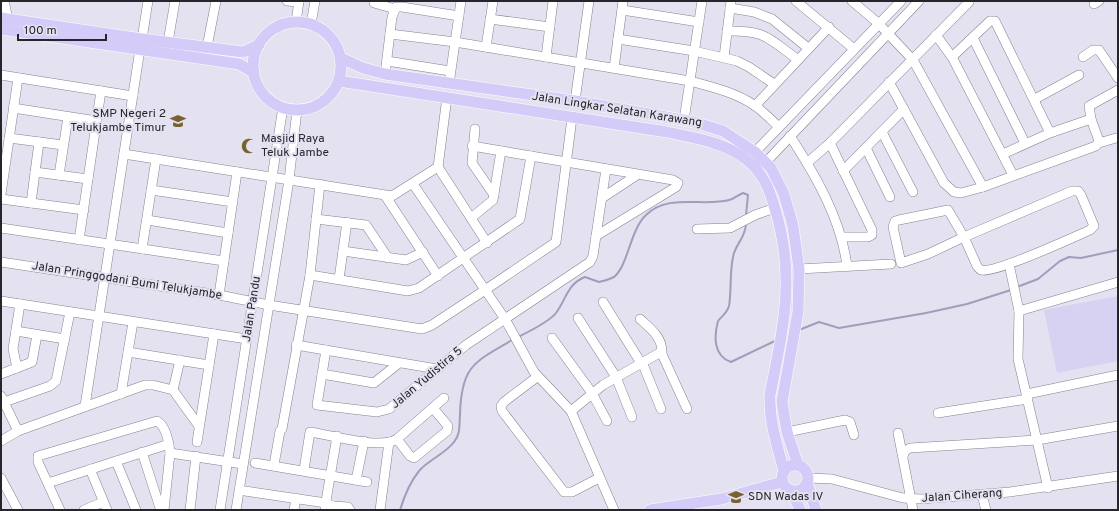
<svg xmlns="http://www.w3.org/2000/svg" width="1119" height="511" font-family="Overpass,sans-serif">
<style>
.green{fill:#d7d1f2}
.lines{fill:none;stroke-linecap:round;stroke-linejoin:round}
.stream{stroke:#a29cbd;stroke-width:2}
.minor-casing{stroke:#84828f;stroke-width:10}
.major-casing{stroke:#fff;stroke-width:12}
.minor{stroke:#fff;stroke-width:9}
.major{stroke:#d5cbf9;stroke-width:11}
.labels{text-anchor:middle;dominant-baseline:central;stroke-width:4;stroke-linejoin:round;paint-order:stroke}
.street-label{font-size:12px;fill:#26252a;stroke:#e4e2f0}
.poi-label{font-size:12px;fill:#26252a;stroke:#e4e2f0;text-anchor:start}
</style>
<rect width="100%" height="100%" fill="#e4e2f0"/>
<polygon class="green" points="1118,296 1118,361 1057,373 1044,310"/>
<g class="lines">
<g class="stream">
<path d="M746,224C745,238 738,241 734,253C729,270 732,288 729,306C727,313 722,316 718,321C714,336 713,356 731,362L777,340"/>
<polyline points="1017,287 1038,279 1060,261 1069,257 1081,258 1118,250"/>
<polyline points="799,330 819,322 839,328 926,313 967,304 1011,290"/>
<path d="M518,337C528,332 549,322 556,313C566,300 567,284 585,277L599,282C604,281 610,279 614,277C628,266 630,230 646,215C668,193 703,207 729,200C734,199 738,195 743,193L748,195L746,215"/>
<path d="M400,510C404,497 410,482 419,471C428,460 445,454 454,442C461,434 459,424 460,415C461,366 474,362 514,339"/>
</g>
<defs>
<g id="minor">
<polyline points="4,1 8,19"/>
<polyline points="287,1 299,2"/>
<polyline points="796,1 854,49"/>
<polyline points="852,1 878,23 913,60 983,187"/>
<polyline points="374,3 395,9"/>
<polyline points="1094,4 1099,1"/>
<polyline points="730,8 754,12 772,19 808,48"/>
<polyline points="622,10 699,22"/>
<polyline points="490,19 550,27"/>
<polyline points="296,22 299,1"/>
<polyline points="311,24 315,1"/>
<path d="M727,31C765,30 768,38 797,59"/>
<path d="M390,34L455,42L690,81C712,87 734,92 754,105C763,111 771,120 779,127"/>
<polyline points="936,35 952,57 1013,175"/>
<polyline points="973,38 1025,143"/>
<polyline points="142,39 148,1"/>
<polyline points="618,39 694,51 737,61 749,67 774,84"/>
<polyline points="168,42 175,1"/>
<polyline points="207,47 216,1"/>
<polyline points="486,47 493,1"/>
<polyline points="546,57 553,1"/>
<polyline points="724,57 731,1"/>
<polyline points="952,57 990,21 995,21 1050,133"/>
<polyline points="1083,57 1093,50 1099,50 1118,78"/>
<polyline points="387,61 450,71"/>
<polyline points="614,68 623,1"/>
<polyline points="385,74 392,17 396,7 402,7 459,16"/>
<polyline points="1,75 133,96"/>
<polyline points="889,82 944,183 954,192 961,193 983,187 1096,146 1099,141 1091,119 1089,106 1118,90"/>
<polyline points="449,84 461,1"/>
<polyline points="1035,99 1079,75"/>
<polyline points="575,101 589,1"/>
<polyline points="755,106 829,27"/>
<polyline points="13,108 97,121"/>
<polyline points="684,120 702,1"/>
<polyline points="475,129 472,163 494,195"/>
<polyline points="882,132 913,192"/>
<path d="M790,136C816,176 841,219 847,266"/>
<polyline points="9,138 63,145"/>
<polyline points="830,143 872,230 872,235 868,237 842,237"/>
<polyline points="1099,143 1116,138"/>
<polyline points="472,146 673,180 678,183 676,187 596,236"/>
<polyline points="866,148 890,197"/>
<polyline points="755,152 901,1"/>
<polyline points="124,154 392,196 438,167 447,97"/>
<polyline points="1003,154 1050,133 1091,119"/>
<polyline points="766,162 919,1"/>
<polyline points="807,163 830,143 969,2"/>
<polyline points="438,167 487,243"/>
<polyline points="843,171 904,109"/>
<polyline points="35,172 88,179"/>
<polyline points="59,175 68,117"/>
<polyline points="413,184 505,319 534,372 571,411 614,510"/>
<polyline points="151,190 233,202"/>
<polyline points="1,194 18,78"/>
<polyline points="386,197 438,276"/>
<polyline points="602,198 637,175"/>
<polyline points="1,199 84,210"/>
<polyline points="31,203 39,142"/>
<polyline points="471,218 493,200 501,151"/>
<polyline points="316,219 366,225 388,258"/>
<polyline points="147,220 228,233"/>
<polyline points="1,228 224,261"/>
<polyline points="697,229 730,228 755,215 775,208"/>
<path d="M964,237L928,254L901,263L893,227L895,221L899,220L948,210L964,237L977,266C978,267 979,269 981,270C994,274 1074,237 1090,230L1094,226L1081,195L1078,191H1072L964,237"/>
<polyline points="79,240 101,91"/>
<polyline points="142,249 156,159"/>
<polyline points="343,251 406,260 423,252"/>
<polyline points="1,262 219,295 269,305 422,329 432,325 485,290 556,242 572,118"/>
<polyline points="1009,264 1019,311 1018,359 1048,488"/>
<polyline points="799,269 891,264"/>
<polyline points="310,275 408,291 419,288 520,219 531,156"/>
<polyline points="339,279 347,222"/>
<polyline points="219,295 237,172"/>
<polyline points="1,301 247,339"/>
<polyline points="603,302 641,363"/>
<polyline points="1019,311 1118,282"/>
<polyline points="578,318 616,377 632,417"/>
<path d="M640,319C651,329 662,337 662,352"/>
<polyline points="16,331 65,339"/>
<polyline points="552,338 592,393 607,421"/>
<polyline points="296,345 437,369"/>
<polyline points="326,350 317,405 377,412 389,409 466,345 590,262 593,256 606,169"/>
<polyline points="128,352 209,365"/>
<polyline points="642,362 661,409"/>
<polyline points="17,368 13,349 20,304"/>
<polyline points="1,374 32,362 37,335"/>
<polyline points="322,374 374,383 399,363"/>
<polyline points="537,377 504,402 501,406 502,411 564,492 572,492 599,478"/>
<polyline points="173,390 180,360"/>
<polyline points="121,394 133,322"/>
<polyline points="1027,394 1118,375"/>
<polyline points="1,396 18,431"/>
<polyline points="4,402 50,386 56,381 70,312"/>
<polyline points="85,406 140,49"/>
<polyline points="571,411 603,385 661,352 687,409"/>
<polyline points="938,413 1028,399"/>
<polyline points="282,429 310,275 320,184"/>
<polyline points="787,432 845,420 850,422 854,435"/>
<polyline points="898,433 913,510"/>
<polyline points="397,439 410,456 414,458 447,431 448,426 433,408"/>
<polyline points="1,441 18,431 145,385 153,385 173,390 199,426"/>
<polyline points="197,442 214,334"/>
<polyline points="142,452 160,508"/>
<polyline points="170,453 243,464"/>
<polyline points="903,456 905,451 910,448 1037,440 1118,426"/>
<polyline points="116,461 136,510"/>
<polyline points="255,463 367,482"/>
<polyline points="274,465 280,431"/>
<polyline points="90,469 107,510"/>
<path d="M304,470L310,432C331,435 380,450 397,439L444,398"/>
<polyline points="1,478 18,510"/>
<polyline points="808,478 832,479 903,498 921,499 1010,492 1118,476"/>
<polyline points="356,480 364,441"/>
<polyline points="48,483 169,444"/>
<polyline points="245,491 326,503 333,506 336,510"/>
<polyline points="982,495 986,510"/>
<polyline points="325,507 337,436"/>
<polyline points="330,508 333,506 348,507 350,510"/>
<path d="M60,510L38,462V456L157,421C166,426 169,443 170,453L164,510"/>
<polyline points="84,510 103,502"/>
<polyline points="190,510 196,456"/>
<polyline points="220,510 283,107"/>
<polyline points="236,510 289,180 297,110"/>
<polyline points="294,510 296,498"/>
<polyline points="380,510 389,442"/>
</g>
<g id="major">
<polyline points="1,18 142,39 243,52 259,45"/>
<circle cx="297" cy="66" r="44"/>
<polyline points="1,29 239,64 254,73"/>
<polyline points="341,58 363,68 385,74 575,101 694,122 723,131 755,152 771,168 784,194 793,226 799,269 798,312 782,402 787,432 798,465"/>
<path d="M339,81L667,132C694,138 725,142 747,160C763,172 770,191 775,209C796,277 783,328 770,395C769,422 777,445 784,471"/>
<circle cx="795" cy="478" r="13"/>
<polyline points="807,483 816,510"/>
<polyline points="792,491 800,510"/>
<polyline points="650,510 721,499 782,482"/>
</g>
</defs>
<use href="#minor" class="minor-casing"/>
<use href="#major" class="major-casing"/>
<use href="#minor" class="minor"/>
<use href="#major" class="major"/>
</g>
<defs>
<symbol id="school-bare" viewBox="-9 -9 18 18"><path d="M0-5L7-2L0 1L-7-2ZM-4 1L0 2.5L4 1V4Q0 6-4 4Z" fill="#796132" stroke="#e4e2f0" stroke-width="2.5" paint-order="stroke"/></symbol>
<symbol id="mosque-bare" viewBox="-9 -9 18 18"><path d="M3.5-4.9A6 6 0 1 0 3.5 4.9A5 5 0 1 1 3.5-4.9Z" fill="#796132" stroke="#e4e2f0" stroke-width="2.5" paint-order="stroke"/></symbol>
</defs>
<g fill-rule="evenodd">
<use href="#school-bare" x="167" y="110" width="22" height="22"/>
<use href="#mosque-bare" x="238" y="135" width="22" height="22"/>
<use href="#school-bare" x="725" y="486" width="22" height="22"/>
</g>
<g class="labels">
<g class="street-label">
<text transform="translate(617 110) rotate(9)">Jalan Lingkar Selatan Karawang</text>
<text transform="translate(127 281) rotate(9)">Jalan Pringgodani Bumi Telukjambe</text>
<text transform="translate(252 309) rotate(-81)">Jalan Pandu</text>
<text transform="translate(427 378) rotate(-40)">Jalan Yudistira 5</text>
<text transform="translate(962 496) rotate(-4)">Jalan Ciherang</text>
</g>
<g class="poi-label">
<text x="166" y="114" text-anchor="end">SMP Negeri 2<tspan x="166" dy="14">Telukjambe Timur</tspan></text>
<text x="261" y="139">Masjid Raya<tspan x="261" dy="14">Teluk Jambe</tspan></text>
<text x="748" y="497">SDN Wadas IV</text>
</g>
</g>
<rect width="1119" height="511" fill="none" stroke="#26252a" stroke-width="4"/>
<path d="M18 34v6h88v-6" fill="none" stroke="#26252a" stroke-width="2"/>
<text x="24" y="34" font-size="12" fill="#26252a" stroke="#e4e2f0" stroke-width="3" paint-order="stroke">100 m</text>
</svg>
